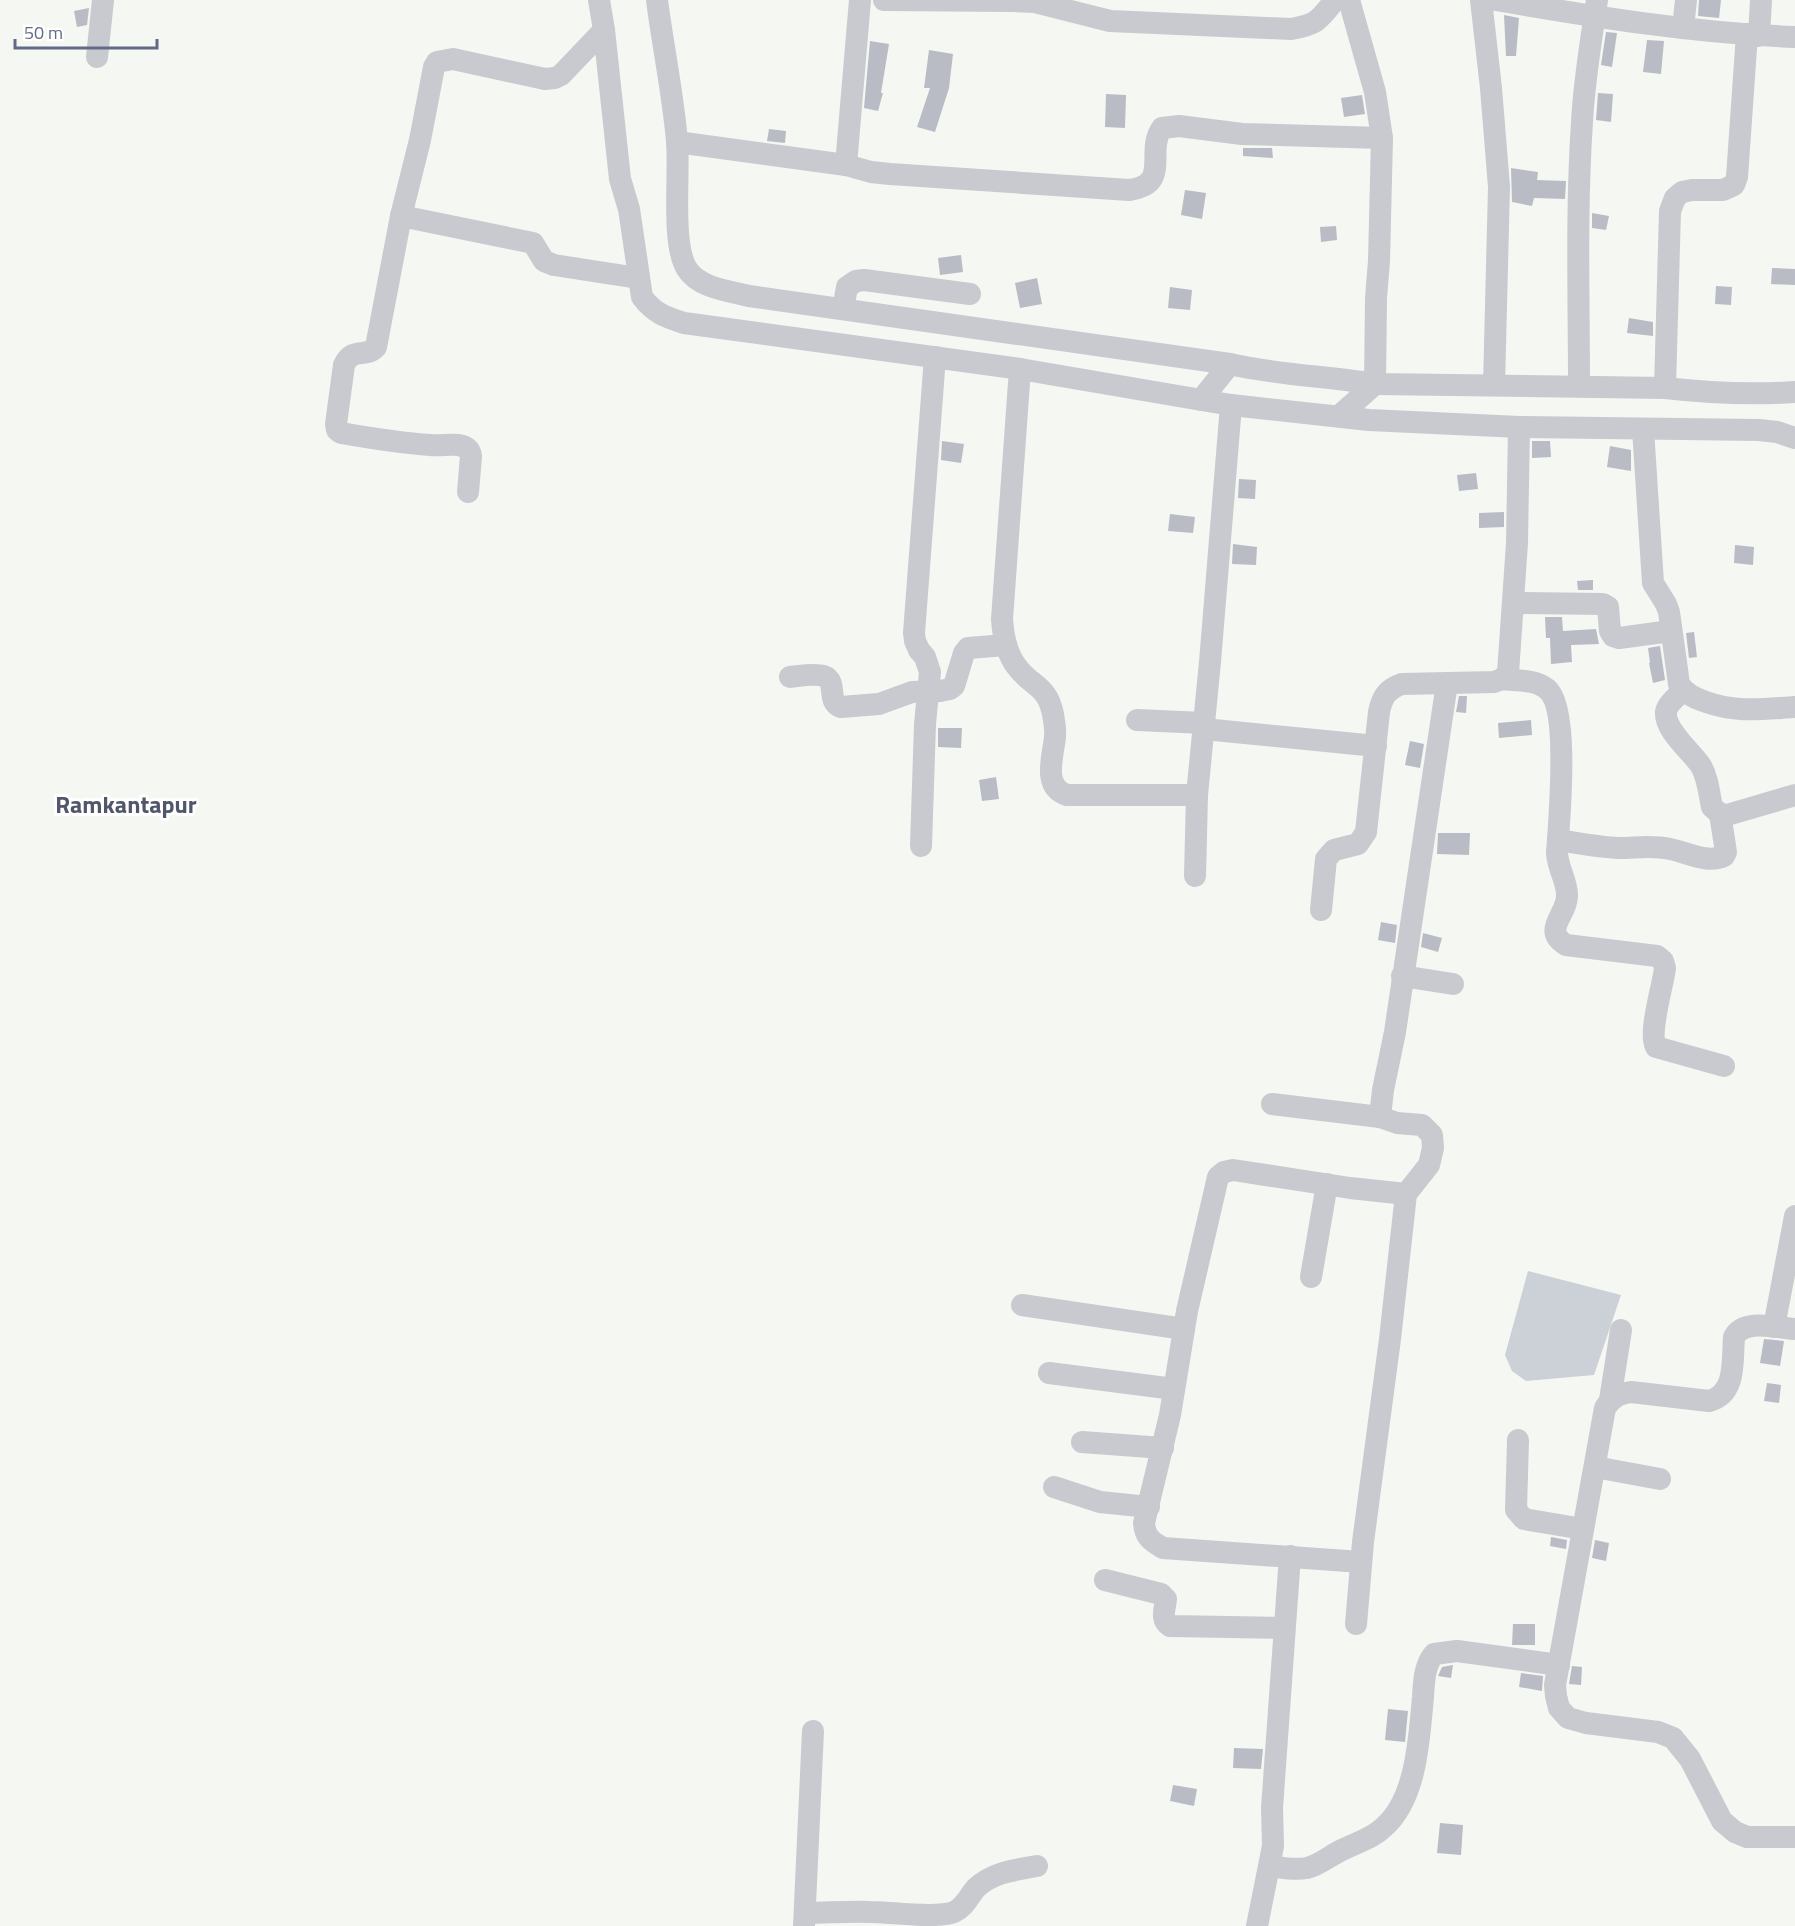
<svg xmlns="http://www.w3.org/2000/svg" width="1795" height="1926" font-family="'Titillium Web',sans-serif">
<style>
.water{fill:#ccd1d8}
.building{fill:#b9bcc4}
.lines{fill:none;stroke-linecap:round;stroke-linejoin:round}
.street{stroke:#c8cacf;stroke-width:22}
.labels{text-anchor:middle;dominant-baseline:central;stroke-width:6;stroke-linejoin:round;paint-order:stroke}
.district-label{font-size:24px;font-weight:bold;fill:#51576b;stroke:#fff}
</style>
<rect width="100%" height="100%" fill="#f5f7f2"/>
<polygon class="water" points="1528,1271 1621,1295 1594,1375 1526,1381 1512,1371 1505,1355"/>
<g class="building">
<polygon points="1699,0 1721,0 1719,18 1698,16"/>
<polygon points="89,8 87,25 77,27 74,11"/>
<polygon points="1504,15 1519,18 1516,56 1506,56"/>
<polygon points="1606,32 1617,33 1612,67 1601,65"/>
<polygon points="1647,40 1664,41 1661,74 1643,72"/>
<polygon points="870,41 889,44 881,93 883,93 878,111 864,108"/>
<polygon points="929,50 953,54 949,88 935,132 917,127 930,88 924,88"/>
<polygon points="1598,93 1613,94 1611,122 1596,120"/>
<polygon points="1106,94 1126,95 1125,128 1105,127"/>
<polygon points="1362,95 1365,114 1344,117 1341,98"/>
<polygon points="769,129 786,131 785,143 767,141"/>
<polygon points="1243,148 1272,148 1273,158 1243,156"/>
<polygon points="1511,168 1538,172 1537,180 1566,181 1565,199 1534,198 1532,206 1512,202"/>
<polygon points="1185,190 1206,193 1202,219 1181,215"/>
<polygon points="1592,213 1609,216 1606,230 1592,228"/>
<polygon points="1336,226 1337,240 1321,242 1320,227"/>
<polygon points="961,255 963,272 940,275 938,258"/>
<polygon points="1772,268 1795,269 1795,285 1771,284"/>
<polygon points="1037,278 1042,304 1020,308 1015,283"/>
<polygon points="1716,286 1732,287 1731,305 1715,304"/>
<polygon points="1170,287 1192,290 1190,310 1168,308"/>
<polygon points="1629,318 1653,322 1653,336 1627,333"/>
<polygon points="942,441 964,444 961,463 941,460"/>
<polygon points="1532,441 1550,441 1551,457 1532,458"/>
<polygon points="1610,446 1631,450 1631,471 1607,467"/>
<polygon points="1476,473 1478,489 1459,491 1457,475"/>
<polygon points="1239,479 1256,480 1255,499 1238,498"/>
<polygon points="1504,512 1504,527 1479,528 1479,513"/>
<polygon points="1170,514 1195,517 1193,533 1168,531"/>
<polygon points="1233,544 1257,547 1256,565 1232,564"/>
<polygon points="1735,545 1754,547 1753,565 1734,563"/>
<polygon points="1593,580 1593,590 1578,590 1577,581"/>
<polygon points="1545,617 1562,617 1563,631 1596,629 1599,644 1571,645 1572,662 1551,664 1550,638 1546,638"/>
<polygon points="1694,632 1697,657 1689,658 1686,633"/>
<polygon points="1660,646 1665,680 1653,683 1649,663 1650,663 1648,648"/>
<polygon points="1459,696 1467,696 1466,713 1456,712"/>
<polygon points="1531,720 1532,735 1499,738 1498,723"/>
<polygon points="938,728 962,728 961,748 938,747"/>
<polygon points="1410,741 1424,744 1420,768 1405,765"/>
<polygon points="996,777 999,799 982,801 979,780"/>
<polygon points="1438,833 1470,833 1469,855 1437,854"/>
<polygon points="1381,922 1397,925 1395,943 1378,940"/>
<polygon points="1423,933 1442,938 1438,952 1421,947"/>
<polygon points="1764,1339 1784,1341 1780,1366 1760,1363"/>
<polygon points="1767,1383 1781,1385 1779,1403 1764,1401"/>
<polygon points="1551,1537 1567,1540 1566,1549 1550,1546"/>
<polygon points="1595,1540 1609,1543 1606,1561 1592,1558"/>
<polygon points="1513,1624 1535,1624 1535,1645 1512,1645"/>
<polygon points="1453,1665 1451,1678 1438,1676 1442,1667"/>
<polygon points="1572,1666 1582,1667 1581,1685 1569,1684"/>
<polygon points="1521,1673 1543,1676 1542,1691 1519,1687"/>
<polygon points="1388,1709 1408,1711 1405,1742 1385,1740"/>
<polygon points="1234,1748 1263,1749 1261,1769 1233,1768"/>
<polygon points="1173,1785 1197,1789 1194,1806 1170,1801"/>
<polygon points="1440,1823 1463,1825 1461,1855 1437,1853"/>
</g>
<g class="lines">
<g class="street">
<path d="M599,0L604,30L620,179L629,209L642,297C654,313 665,317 684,323L1020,369L1231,405L1369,420L1519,427L1759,430L1777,432L1795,438"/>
<path d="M657,0C663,47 673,94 677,141C680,173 671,244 687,269C699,288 729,291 749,296L1230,364C1277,375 1327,376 1375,384L1665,388C1709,393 1751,395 1795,392"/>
<path d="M884,0L1013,1L1035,2L1110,21L1291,29C1318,24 1319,20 1335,0"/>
<polyline points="1481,0 1491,88 1499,187 1494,385"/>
<path d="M1496,0C1595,17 1694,33 1795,37"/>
<polyline points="1683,28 1686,0"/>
<polyline points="1759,36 1761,0"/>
<polyline points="97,57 103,0"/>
<path d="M677,142L846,165L871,172L890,174L1129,190C1172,184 1145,152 1162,128L1179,126L1242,134L1382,138"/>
<polyline points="846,165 860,0"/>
<polyline points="401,216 533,243 544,261 554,265 638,278"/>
<polyline points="843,309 847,287 856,281 864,280 970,294"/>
<path d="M1020,369L1002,619C1003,635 1006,653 1017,667C1032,687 1047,685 1053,714C1054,721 1056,730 1055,737C1053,757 1042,787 1067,795H1197"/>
<path d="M1579,386C1579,298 1576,210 1582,122C1584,81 1591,41 1597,0"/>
<polyline points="1665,388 1670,211 1675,198 1682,192 1692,190 1723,190 1734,185 1737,177 1747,34"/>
<polyline points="1201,400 1230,364"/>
<polyline points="1339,416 1375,384 1376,298 1379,261 1382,138 1375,92 1349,0"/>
<path d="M1643,429L1653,583L1666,604L1669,612L1679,684C1685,694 1695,698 1706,702C1737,713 1762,709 1795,707"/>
<path d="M468,492L471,456C470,449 465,446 458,445C449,444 439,446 430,445C400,443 370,438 341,433L337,430L336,424L344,365C353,346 365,359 376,347L401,216L420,140L434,67L437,62L453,59L545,79L555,78L561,75L604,30"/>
<polyline points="1513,603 1603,604 1608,607 1610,631 1613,636 1619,638 1671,631"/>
<path d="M790,677C800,676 814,673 824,676C838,681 826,702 841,707L879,704L912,692L940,691L950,689L954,686L964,653L968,648L1006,645"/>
<path d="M1502,679C1516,681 1535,679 1547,689C1570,707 1559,822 1557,853C1558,869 1567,881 1567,895C1568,914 1541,930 1566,945L1657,956L1663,961L1665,968C1663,986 1648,1033 1656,1047L1724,1066"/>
<path d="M1683,690C1677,697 1667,704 1666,712C1664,730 1692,752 1701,766C1708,778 1709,793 1712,807L1720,814L1727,815L1795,795"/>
<polyline points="1137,720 1204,723"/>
<polyline points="1204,729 1376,746"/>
<path d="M1558,840C1578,843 1598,847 1618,848C1636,848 1652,845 1670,849C1686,852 1707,864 1724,856L1726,852L1720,814"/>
<polyline points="921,846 925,724 930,672 925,657 919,650 915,641 914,633 935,357"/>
<polyline points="1195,876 1197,795 1210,662 1231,405"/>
<path d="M1321,910L1326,859L1334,850L1358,844L1366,832L1379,712C1382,697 1387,689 1402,684L1494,682L1502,679L1508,673L1517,543L1519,427"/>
<polyline points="1402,976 1453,984"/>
<polyline points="1272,1104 1380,1117"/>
<polyline points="1311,1277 1327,1184"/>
<polyline points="1022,1305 1184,1329"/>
<polyline points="1774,1327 1795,1216"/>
<path d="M1795,1329C1777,1328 1744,1318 1734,1337C1732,1360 1737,1394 1709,1401L1631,1392C1619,1394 1612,1397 1605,1408L1555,1685L1556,1696L1559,1708L1568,1718L1586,1723L1658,1732L1673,1738L1690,1759L1722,1821L1735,1832L1747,1837H1795"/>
<polyline points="1049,1373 1174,1389"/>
<polyline points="1610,1400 1621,1330"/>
<polyline points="1518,1440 1516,1510 1524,1519 1583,1529"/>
<polyline points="1082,1442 1163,1448"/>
<polyline points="1595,1467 1660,1479"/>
<polyline points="1054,1487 1100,1502 1149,1507"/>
<path d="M1361,1562L1163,1548C1151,1541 1145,1537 1144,1523L1170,1415L1187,1311L1218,1177L1224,1172L1233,1170L1350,1188L1406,1194"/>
<path d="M1105,1580L1161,1594L1166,1599C1165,1609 1160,1620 1170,1626L1284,1628"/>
<polyline points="1356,1624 1363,1542 1390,1339 1406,1194 1429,1165 1433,1148 1432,1135 1422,1125 1397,1123 1380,1117 1383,1090 1395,1032 1447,683"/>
<path d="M1270,1866C1282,1868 1295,1870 1307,1868C1320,1865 1332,1854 1344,1849C1358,1842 1373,1838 1384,1827C1417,1798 1419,1738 1423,1697C1424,1682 1424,1666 1434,1654L1457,1651L1559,1665"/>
<path d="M805,1913C827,1913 849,1911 870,1912C891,1912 936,1919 954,1912C965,1907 969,1896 976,1888C993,1872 1015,1870 1037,1866"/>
<polyline points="804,1926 813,1731"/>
<polyline points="1257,1926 1273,1846 1272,1808 1290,1556"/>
</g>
</g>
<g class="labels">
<g class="district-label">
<text x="126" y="804">Ramkantapur</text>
</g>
</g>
<path d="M15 39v9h142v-9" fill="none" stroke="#626a87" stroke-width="3"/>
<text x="24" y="39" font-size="18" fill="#626a87" stroke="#ffffff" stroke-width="4.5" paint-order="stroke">50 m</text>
</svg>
